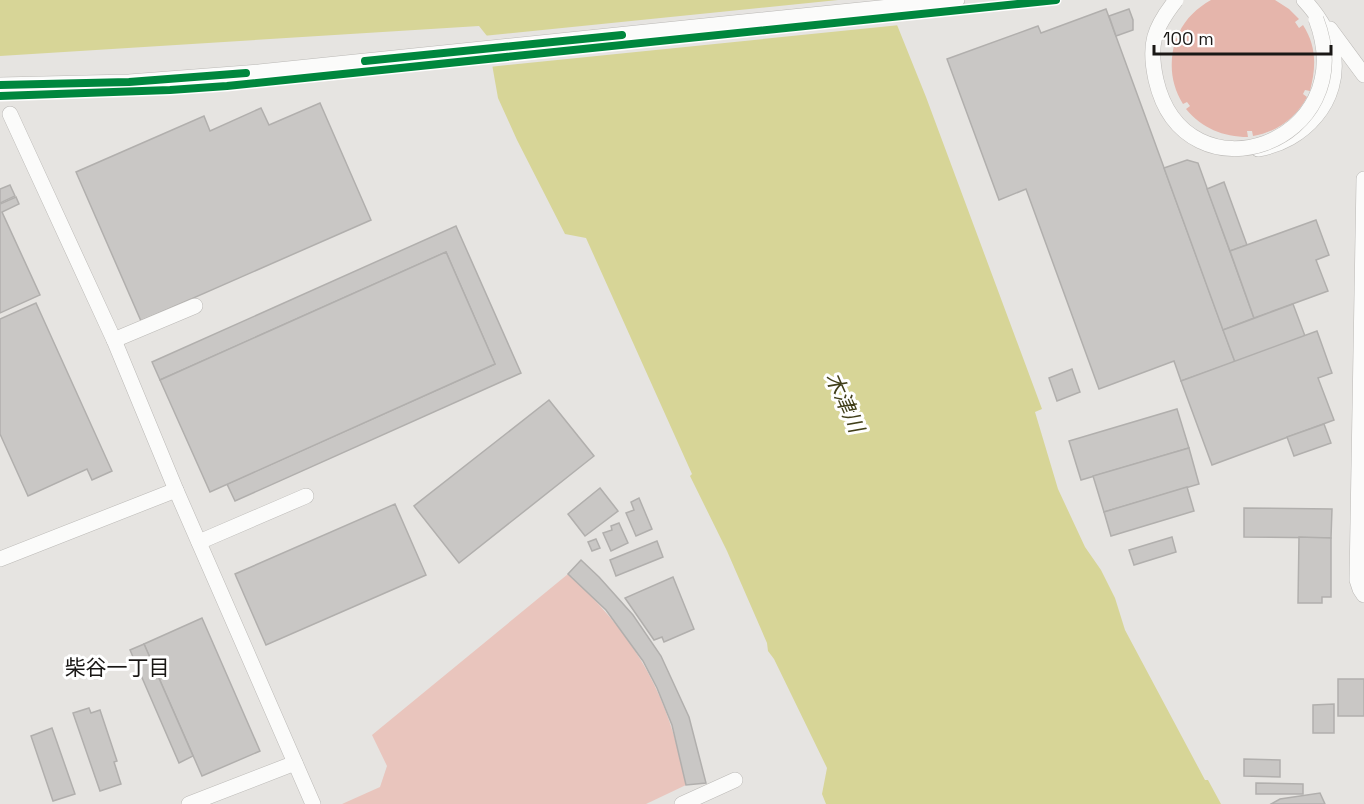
<svg xmlns="http://www.w3.org/2000/svg" width="1364" height="804" font-family="'Space Grotesk','Noto Sans JP',sans-serif">
<style>
.green{fill:#e9c5bd}
.forest{fill:#e5b5ab}
.water{fill:#d7d597}
.pier{fill:#e6e4e1}
.building{fill:#c9c7c5;stroke:#b1afad;stroke-width:1.5}
.lines{fill:none;stroke-linecap:round;stroke-linejoin:round}
.minor-casing{stroke:#bbb9b6;stroke-width:16}
.minor{stroke:#fbfbfa;stroke-width:15}
.minor-bridge-casing{stroke:#bbb9b6;stroke-width:16;stroke-linecap:butt}
.minor-bridge{stroke:#fbfbfa;stroke-width:15}
.cycleway-casing{stroke:#fff;stroke-width:11}
.cycleway{stroke:#00873e;stroke-width:8}
.labels{text-anchor:middle;dominant-baseline:central;stroke-width:6;stroke-linejoin:round;paint-order:stroke}
.water-label{font-size:21px;font-style:italic;fill:#413f1a;stroke:#fff}
.neighbourhood-label{font-size:21px;fill:#1a1816;stroke:#fff}
</style>
<rect width="100%" height="100%" fill="#e6e4e1"/>
<path class="green" d="M568,574C636,636 669,695 686,785L646,804H342L380,787L387,766L372,735Z"/>
<path class="forest" d="M1211,0H1275L1289,9L1299,19L1295,22L1299,28L1303,25C1317,47 1316,67 1310,91L1305,90L1303,94L1307,97C1296,118 1277,132 1253,136L1252,131H1247L1248,137C1223,137 1202,128 1186,109L1190,106L1187,102L1183,104C1170,83 1169,61 1176,38L1180,39L1182,35L1179,33C1186,18 1197,8 1211,0Z"/>
<polygon class="water" points="0,0 887,0 926,97 1042,409 1035,412 1058,489 1085,547 1101,570 1115,598 1125,630 1205,780 1208,780 1221,804 826,804 822,794 827,768 774,659 768,651 767,643 727,551 690,476 692,474 586,238 565,234 517,140 498,98 487,36 479,26 0,56"/>
<polygon class="pier" points="838,0 890,0 900,25 489,67 483,36"/>
<g class="building">
<polygon points="1106,9 1235,362 1181,381 1174,361 1099,389 1026,189 999,200 947,59 1038,26 1041,33"/>
<polygon points="1129,9 1133,20 1133,30 1116,36 1109,16"/>
<polygon points="320,103 371,220 141,321 76,172 204,116 210,131 261,108 269,125"/>
<polygon points="1187,160 1198,163 1254,318 1223,330 1164,168"/>
<polygon points="1224,182 1247,245 1230,251 1207,189"/>
<polygon points="10,185 15,196 0,203 0,189"/>
<polygon points="16,197 19,204 2,212 40,295 0,313 0,204"/>
<polygon points="1316,220 1329,255 1316,260 1328,291 1254,318 1230,251"/>
<polygon points="456,226 521,373 235,501 227,484 495,364 446,252 160,380 152,362"/>
<polygon points="446,252 495,364 210,492 160,380"/>
<polygon points="36,303 112,471 92,480 87,469 28,496 0,434 0,319"/>
<polygon points="1293,304 1305,336 1235,362 1223,330"/>
<polygon points="1317,331 1332,373 1318,378 1334,420 1212,465 1181,381"/>
<polygon points="1072,369 1080,392 1057,401 1049,378"/>
<polygon points="549,400 594,456 459,563 414,506"/>
<polygon points="1177,409 1189,448 1081,480 1069,441"/>
<polygon points="1324,424 1331,443 1294,456 1287,437"/>
<polygon points="1189,448 1199,484 1104,512 1093,476"/>
<polygon points="1187,487 1194,511 1111,536 1104,512"/>
<polygon points="600,488 618,511 585,536 568,514"/>
<polygon points="639,498 652,529 636,536 626,513 634,510 631,502"/>
<polygon points="395,504 426,575 266,645 235,574"/>
<polygon points="1244,508 1332,509 1331,538 1244,537"/>
<polygon points="619,523 628,543 611,551 603,533 612,530 611,526"/>
<polygon points="1172,537 1176,552 1134,565 1129,550"/>
<polygon points="1299,537 1331,538 1331,597 1322,597 1322,603 1298,603"/>
<polygon points="596,539 600,548 592,551 588,542"/>
<polygon points="657,541 663,557 616,576 610,560"/>
<polygon points="581,560 599,577 633,615 661,656 689,717 706,783 686,785 672,725 657,688 643,661 606,610 568,574"/>
<polygon points="673,577 694,629 664,642 662,637 654,640 625,598"/>
<polygon points="202,618 260,751 202,776 144,644"/>
<polygon points="144,644 193,756 179,763 130,650"/>
<rect x="1338" y="679" width="26" height="37"/>
<polygon points="1334,704 1334,733 1313,733 1313,705"/>
<polygon points="89,708 91,713 100,710 117,761 114,762 121,784 100,791 73,713"/>
<polygon points="52,728 75,794 53,801 31,736"/>
<polygon points="1244,759 1280,760 1280,777 1244,776"/>
<polygon points="1256,783 1303,784 1303,794 1256,794"/>
<polygon points="1320,793 1325,804 1271,804 1280,799"/>
</g>
<g class="lines">
<defs>
<g id="minor">
<polyline points="1330,29 1364,75"/>
<polyline points="0,85 129,82 259,72 957,0"/>
<polyline points="10,114 114,340 176,490 313,804"/>
<path d="M1258,149C1303,142 1342,101 1333,52C1329,31 1318,15 1304,0"/>
<polyline points="1364,179 1357,580 1360,589 1364,595"/>
<polyline points="114,340 195,306"/>
<polyline points="199,542 306,496"/>
<polyline points="0,559 176,490"/>
<polyline points="189,804 295,763"/>
<polyline points="682,804 735,780"/>
</g>
</defs>
<use href="#minor" class="minor-casing"/>
<use href="#minor" class="minor"/>
<defs>
<path id="minor-bridge" d="M1176,0C1154,28 1148,44 1156,80C1185,205 1364,144 1316,19"/>
</defs>
<use href="#minor-bridge" class="minor-bridge-casing"/>
<use href="#minor-bridge" class="minor-bridge"/>
<defs>
<g id="cycleway">
<polyline points="365,61 622,35"/>
<polyline points="0,85 129,82 246,73"/>
<polyline points="0,96 170,90 227,86 1056,0"/>
</g>
</defs>
<use href="#cycleway" class="cycleway-casing"/>
<use href="#cycleway" class="cycleway"/>
</g>
<g class="labels">
<g class="water-label">
<text transform="translate(845 402) rotate(66)">木津川</text>
</g>
<g class="neighbourhood-label">
<text x="117" y="667">柴谷一丁目</text>
</g>
</g>
<path d="M1154 45v9h177v-9" fill="none" stroke="#1a1816" stroke-width="3"/>
<text x="1163" y="45" font-size="18" fill="#1a1816" stroke="#ffffff" stroke-width="4.5" paint-order="stroke">100 m</text>
</svg>
